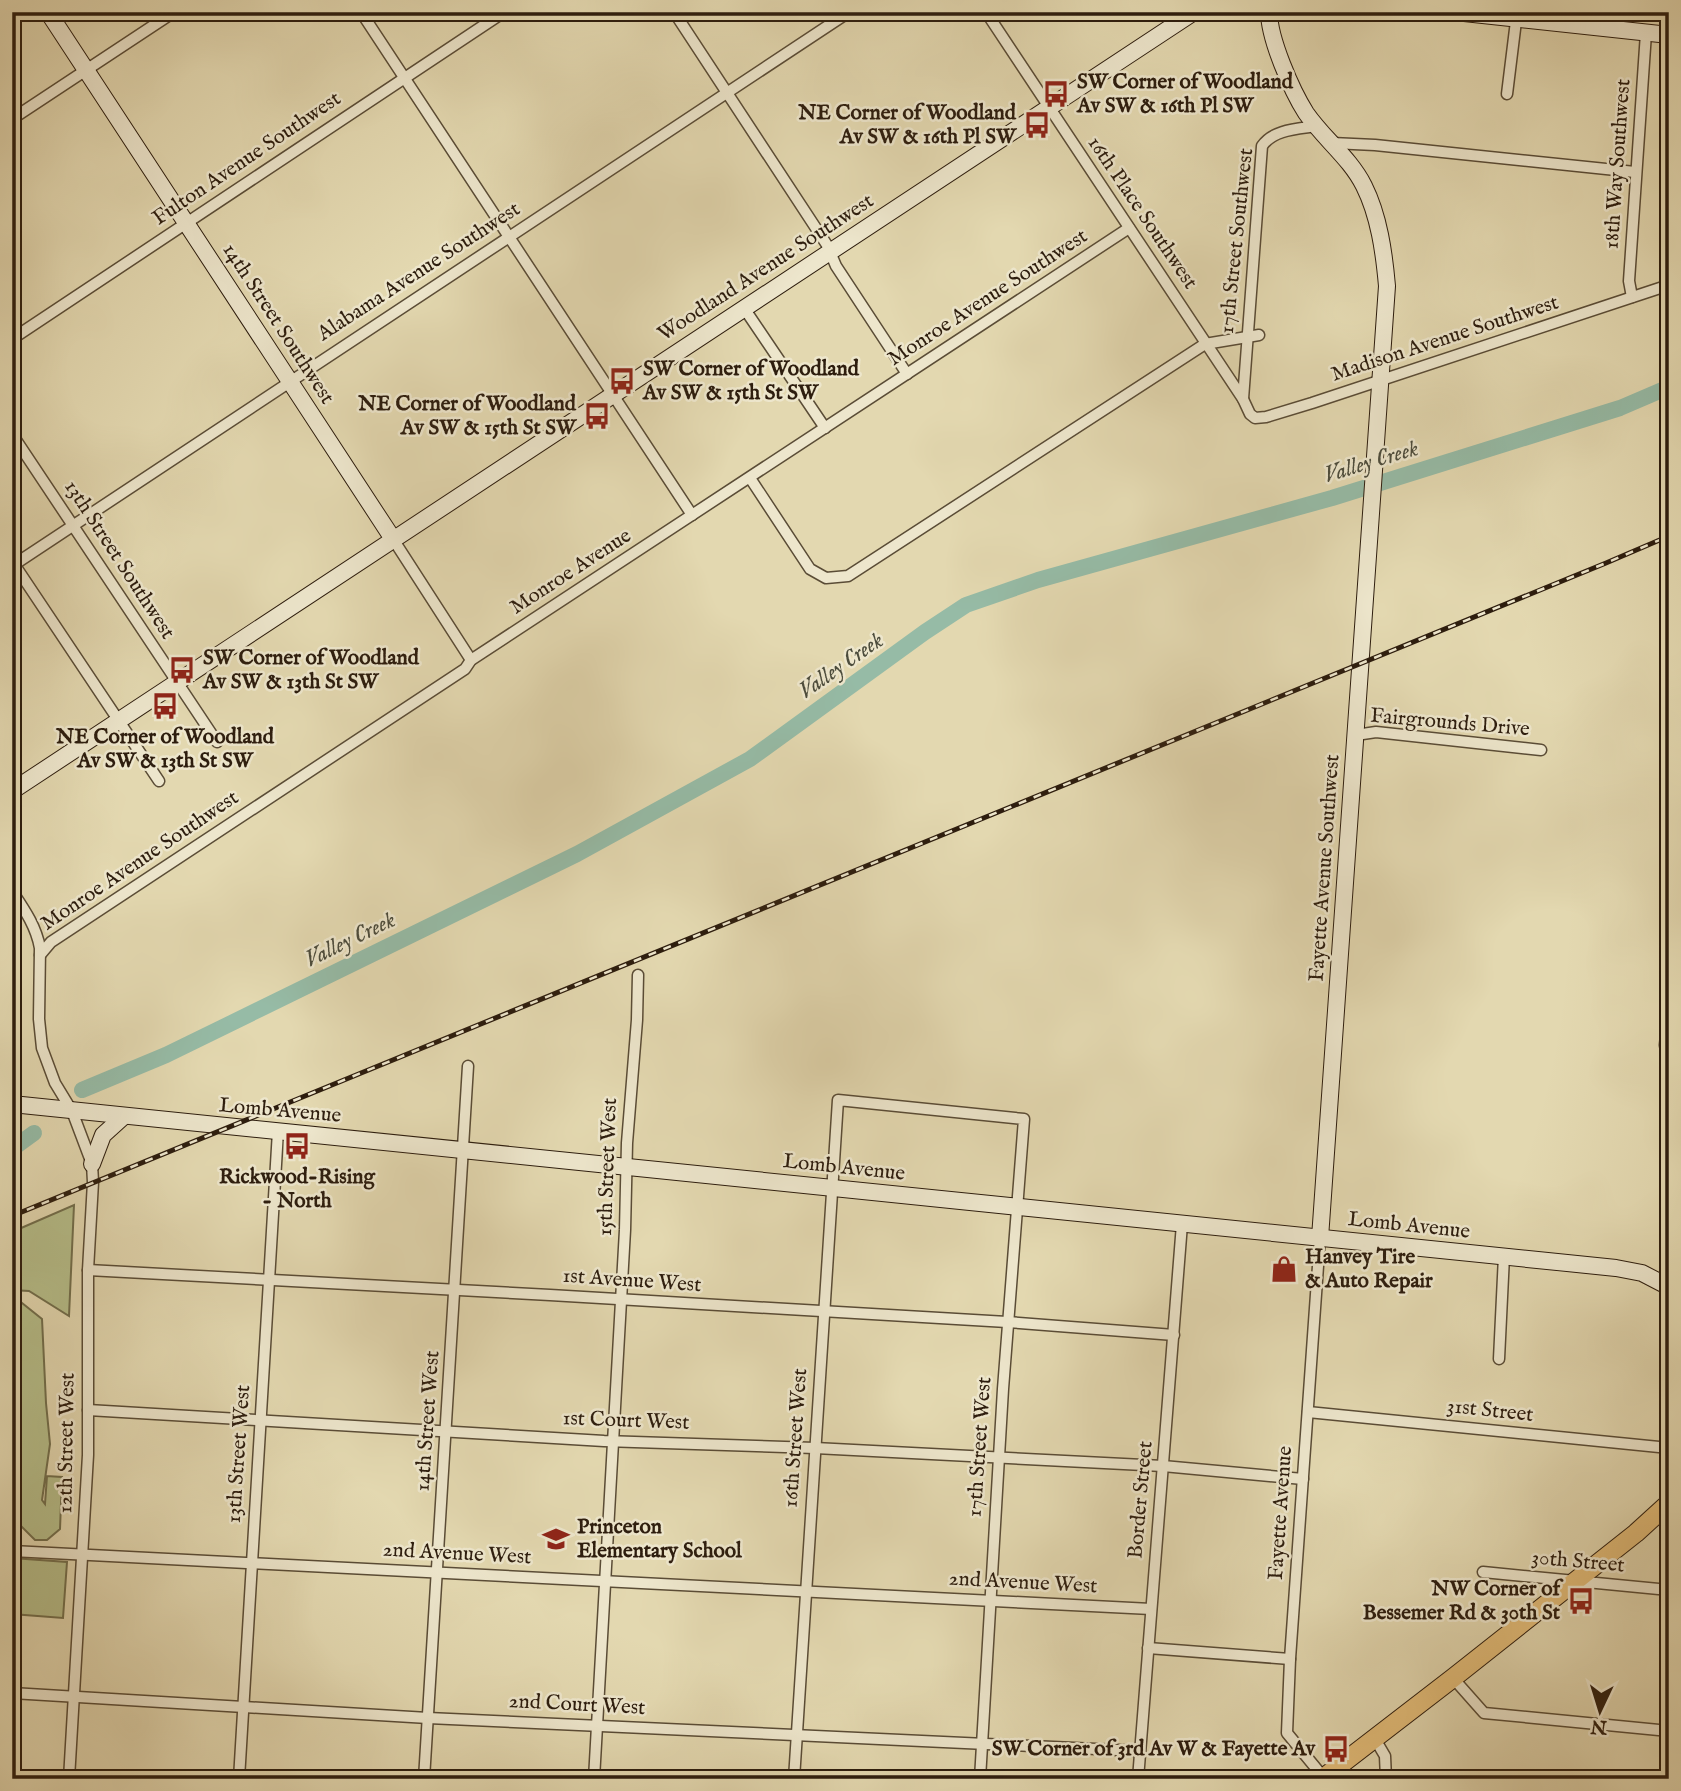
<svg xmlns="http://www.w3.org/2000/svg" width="1681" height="1791" font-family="'IM FELL English',serif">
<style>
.green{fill:#b6be8a;stroke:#726e4c;stroke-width:2}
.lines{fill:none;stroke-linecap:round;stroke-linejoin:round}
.river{stroke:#96bba6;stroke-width:16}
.street-casing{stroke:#5a4c36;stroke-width:13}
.secondary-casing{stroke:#2d1d0e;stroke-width:18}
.primary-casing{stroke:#2d1d0e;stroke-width:20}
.street{stroke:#ede6cc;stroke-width:10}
.secondary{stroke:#ede6cc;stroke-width:16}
.primary{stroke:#e2bc78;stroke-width:18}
.rail-casing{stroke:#2d1d0e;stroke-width:5}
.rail{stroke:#ede6cc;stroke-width:2.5;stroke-dasharray:8;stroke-linecap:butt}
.labels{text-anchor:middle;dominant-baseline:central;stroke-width:5;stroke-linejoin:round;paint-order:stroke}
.poi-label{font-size:21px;font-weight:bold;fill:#2d1d0e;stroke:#ede6cc;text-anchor:start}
.street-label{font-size:21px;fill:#2d1d0e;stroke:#ede6cc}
.water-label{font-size:23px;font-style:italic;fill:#4c4c3c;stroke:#ede6cc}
</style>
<rect width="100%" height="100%" fill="#e3d8b0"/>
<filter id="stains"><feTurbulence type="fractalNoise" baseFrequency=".00286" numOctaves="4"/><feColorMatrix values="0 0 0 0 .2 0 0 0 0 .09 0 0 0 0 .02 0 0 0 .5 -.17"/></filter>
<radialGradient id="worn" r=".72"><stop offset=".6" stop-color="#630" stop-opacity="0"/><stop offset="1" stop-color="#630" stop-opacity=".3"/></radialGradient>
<g class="green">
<polygon points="74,1205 69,1316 29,1291 12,1290 12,1232"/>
<polygon points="12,1299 17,1299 42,1319 46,1403 50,1444 42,1500 45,1504 47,1476 62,1477 60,1529 47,1540 35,1540 17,1522 12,1522"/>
<polygon points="12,1558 67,1562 63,1618 12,1614"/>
</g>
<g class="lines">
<g class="river">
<polyline points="82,1090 166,1055 577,854 750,759 925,632 966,605 1038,580 1332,498 1620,408 1669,387"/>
<polyline points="12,1149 34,1133"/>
</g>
<defs>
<g id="street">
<polyline points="361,12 692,515"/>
<polyline points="674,12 827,245 836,266 907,374"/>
<polyline points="986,12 1243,399 1250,414 1255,418 1266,417 1312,403 1669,285"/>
<polyline points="1507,94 1517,13"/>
<polyline points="12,119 174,12"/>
<polyline points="1332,143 1375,145 1635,172"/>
<polyline points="1632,297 1629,281 1646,33"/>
<polyline points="744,308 825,428"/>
<polyline points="12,339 504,12"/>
<path d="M1243,399L1262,146C1274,129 1298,129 1317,126"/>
<polyline points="12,434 217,742"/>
<polyline points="750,478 810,569 826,578 848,576 1205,344 1259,335"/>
<polyline points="393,539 471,660"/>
<polyline points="12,561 159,781"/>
<polyline points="12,566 849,12"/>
<polyline points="1356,735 1376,732 1541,750"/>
<path d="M12,891C24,909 36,926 40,948L39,1019L42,1048L55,1083L72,1111L92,1164L93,1182L88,1270V1455L69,1779"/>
<polyline points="40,955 51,942 465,669 471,660 1129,228"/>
<polyline points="1669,1007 1665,1045 1669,1067"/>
<polyline points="1320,1238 1290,1659 1287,1733 1324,1778"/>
<polyline points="88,1270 550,1295 1007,1322 1174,1335"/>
<polyline points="1499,1359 1504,1256"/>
<polyline points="88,1410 604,1441 815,1448 1163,1466 1303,1479"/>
<polyline points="1308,1412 1669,1448"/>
<polyline points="12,1551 1151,1609"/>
<polyline points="1483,1572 1669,1590"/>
<polyline points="1148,1648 1290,1659"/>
<polyline points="1453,1678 1484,1713 1669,1731"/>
<polyline points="12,1693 428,1718 1139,1751"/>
<polyline points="1375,1739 1385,1756 1386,1779"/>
<polyline points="239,1779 278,1131"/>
<polyline points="424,1779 468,1066"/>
<polyline points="594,1779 625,1230 627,1143 637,1020 638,975"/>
<polyline points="794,1779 838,1100 1024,1119 1003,1389 980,1779"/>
<polyline points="1138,1779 1182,1224"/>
</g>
<g id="secondary">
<polyline points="48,12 393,539"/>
<path d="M1269,12C1269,39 1292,91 1306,113C1324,139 1350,158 1364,186C1379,216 1384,252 1387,286L1320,1238"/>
<polyline points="1455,12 1669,35"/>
<polyline points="12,791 1194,12"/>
<polyline points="12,1104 1616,1268 1642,1273 1669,1287"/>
<polyline points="92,1164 103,1135 124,1116"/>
</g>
<polyline id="primary" points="1322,1779 1453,1678 1636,1533 1669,1503"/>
</defs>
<use href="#street" class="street-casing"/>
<use href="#secondary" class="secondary-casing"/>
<use href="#primary" class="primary-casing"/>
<use href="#street" class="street"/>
<use href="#secondary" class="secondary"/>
<use href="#primary" class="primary"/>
<defs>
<polyline id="rail" points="12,1216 1606,563 1669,536"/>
</defs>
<use href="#rail" class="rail-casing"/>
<use href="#rail" class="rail"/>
</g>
<defs>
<symbol id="bus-bare" viewBox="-9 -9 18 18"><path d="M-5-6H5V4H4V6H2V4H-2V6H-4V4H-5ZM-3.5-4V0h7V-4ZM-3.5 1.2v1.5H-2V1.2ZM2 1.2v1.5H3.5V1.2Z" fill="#8f2418" stroke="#ede6cc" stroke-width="2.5" paint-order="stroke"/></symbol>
<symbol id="shop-bare" viewBox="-9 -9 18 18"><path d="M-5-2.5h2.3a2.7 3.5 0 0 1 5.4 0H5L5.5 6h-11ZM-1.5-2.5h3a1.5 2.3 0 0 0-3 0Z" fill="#8f2418" stroke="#ede6cc" stroke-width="2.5" paint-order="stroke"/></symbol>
<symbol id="school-bare" viewBox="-9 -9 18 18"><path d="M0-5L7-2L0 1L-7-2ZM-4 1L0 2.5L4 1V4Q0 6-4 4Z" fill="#8f2418" stroke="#ede6cc" stroke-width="2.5" paint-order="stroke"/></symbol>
</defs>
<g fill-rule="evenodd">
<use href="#bus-bare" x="1037" y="75" width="38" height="38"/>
<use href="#bus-bare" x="1018" y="106" width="38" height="38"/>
<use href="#bus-bare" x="603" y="362" width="38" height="38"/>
<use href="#bus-bare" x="578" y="397" width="38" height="38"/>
<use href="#bus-bare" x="163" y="651" width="38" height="38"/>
<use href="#bus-bare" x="146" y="687" width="38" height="38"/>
<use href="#bus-bare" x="278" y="1127" width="38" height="38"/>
<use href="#shop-bare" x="1265" y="1250" width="38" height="38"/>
<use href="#school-bare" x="537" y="1520" width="38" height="38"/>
<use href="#bus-bare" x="1562" y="1582" width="38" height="38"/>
<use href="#bus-bare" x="1317" y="1730" width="38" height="38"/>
</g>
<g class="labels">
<g class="poi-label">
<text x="1077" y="82">SW Corner of Woodland<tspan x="1077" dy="24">Av SW &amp; 16th Pl SW</tspan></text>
<text x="1016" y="113" text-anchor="end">NE Corner of Woodland<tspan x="1016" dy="24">Av SW &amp; 16th Pl SW</tspan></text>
<text x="643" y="369">SW Corner of Woodland<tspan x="643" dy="24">Av SW &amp; 15th St SW</tspan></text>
<text x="576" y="404" text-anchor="end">NE Corner of Woodland<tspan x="576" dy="24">Av SW &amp; 15th St SW</tspan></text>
<text x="203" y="658">SW Corner of Woodland<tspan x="203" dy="24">Av SW &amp; 13th St SW</tspan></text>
<text x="165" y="737" text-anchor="middle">NE Corner of Woodland<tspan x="165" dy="24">Av SW &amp; 13th St SW</tspan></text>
<text x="297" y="1177" text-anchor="middle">Rickwood-Rising<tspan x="297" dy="24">- North</tspan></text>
<text x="1305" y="1257">Hanvey Tire<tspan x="1305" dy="24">&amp; Auto Repair</tspan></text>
<text x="577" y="1527">Princeton<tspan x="577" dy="24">Elementary School</tspan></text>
<text x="1560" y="1589" text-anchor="end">NW Corner of<tspan x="1560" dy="24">Bessemer Rd &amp; 30th St</tspan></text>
<text x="1315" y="1749" text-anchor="end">SW Corner of 3rd Av W &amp; Fayette Av</text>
</g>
<g class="street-label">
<text transform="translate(247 159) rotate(-34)">Fulton Avenue Southwest</text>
<text transform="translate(1618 164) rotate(-86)">18th Way Southwest</text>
<text transform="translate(1142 213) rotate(56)">16th Place Southwest</text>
<text transform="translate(1237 241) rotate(-84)">17th Street Southwest</text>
<text transform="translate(766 268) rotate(-33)">Woodland Avenue Southwest</text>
<text transform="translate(419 272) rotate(-33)">Alabama Avenue Southwest</text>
<text transform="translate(988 298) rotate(-33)">Monroe Avenue Southwest</text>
<text transform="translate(278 324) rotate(57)">14th Street Southwest</text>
<text transform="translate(1445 339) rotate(-18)">Madison Avenue Southwest</text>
<text transform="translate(119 560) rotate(57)">13th Street Southwest</text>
<text transform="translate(571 572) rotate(-33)">Monroe Avenue</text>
<text transform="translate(1450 723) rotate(5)">Fairgrounds Drive</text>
<text transform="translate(140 861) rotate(-34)">Monroe Avenue Southwest</text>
<text transform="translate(1325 868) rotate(-86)">Fayette Avenue Southwest</text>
<text transform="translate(280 1111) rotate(5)">Lomb Avenue</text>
<text transform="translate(608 1167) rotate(-88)">15th Street West</text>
<text transform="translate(844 1168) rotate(6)">Lomb Avenue</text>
<text transform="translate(1409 1226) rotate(6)">Lomb Avenue</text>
<text transform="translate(632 1281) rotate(4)">1st Avenue West</text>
<text transform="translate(1490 1411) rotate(6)">31st Street</text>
<text transform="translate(428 1421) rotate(-86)">14th Street West</text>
<text transform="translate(626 1421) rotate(2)">1st Court West</text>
<text transform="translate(796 1438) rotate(-86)">16th Street West</text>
<text transform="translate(67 1443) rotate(-89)">12th Street West</text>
<text transform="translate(980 1447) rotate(-86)">17th Street West</text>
<text transform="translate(239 1454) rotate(-86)">13th Street West</text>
<text transform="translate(1141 1500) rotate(-85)">Border Street</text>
<text transform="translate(1281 1513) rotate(-86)">Fayette Avenue</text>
<text transform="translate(457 1554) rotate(3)">2nd Avenue West</text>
<text transform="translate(1578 1562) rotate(5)">30th Street</text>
<text transform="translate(1023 1583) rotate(3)">2nd Avenue West</text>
<text transform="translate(577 1705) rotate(3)">2nd Court West</text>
</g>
<g class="water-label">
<text transform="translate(1371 462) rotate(-17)">Valley Creek</text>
<text transform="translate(841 666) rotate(-35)">Valley Creek</text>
<text transform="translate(350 940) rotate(-26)">Valley Creek</text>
</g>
</g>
<rect width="1681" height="1791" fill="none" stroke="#e3d8b0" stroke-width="42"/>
<rect x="14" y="14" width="1653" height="1763" fill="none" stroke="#2d1d0e" stroke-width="3.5"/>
<rect x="21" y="21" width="1639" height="1749" fill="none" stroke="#2d1d0e" stroke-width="2"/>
<g transform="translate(1600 1711) rotate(184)" stroke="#ede6cc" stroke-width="5" paint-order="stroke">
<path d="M0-5L12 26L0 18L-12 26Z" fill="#2d1d0e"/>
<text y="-10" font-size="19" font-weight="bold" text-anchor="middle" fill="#2d1d0e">N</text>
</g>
<rect width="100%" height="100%" filter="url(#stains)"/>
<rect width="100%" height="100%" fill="url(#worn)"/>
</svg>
